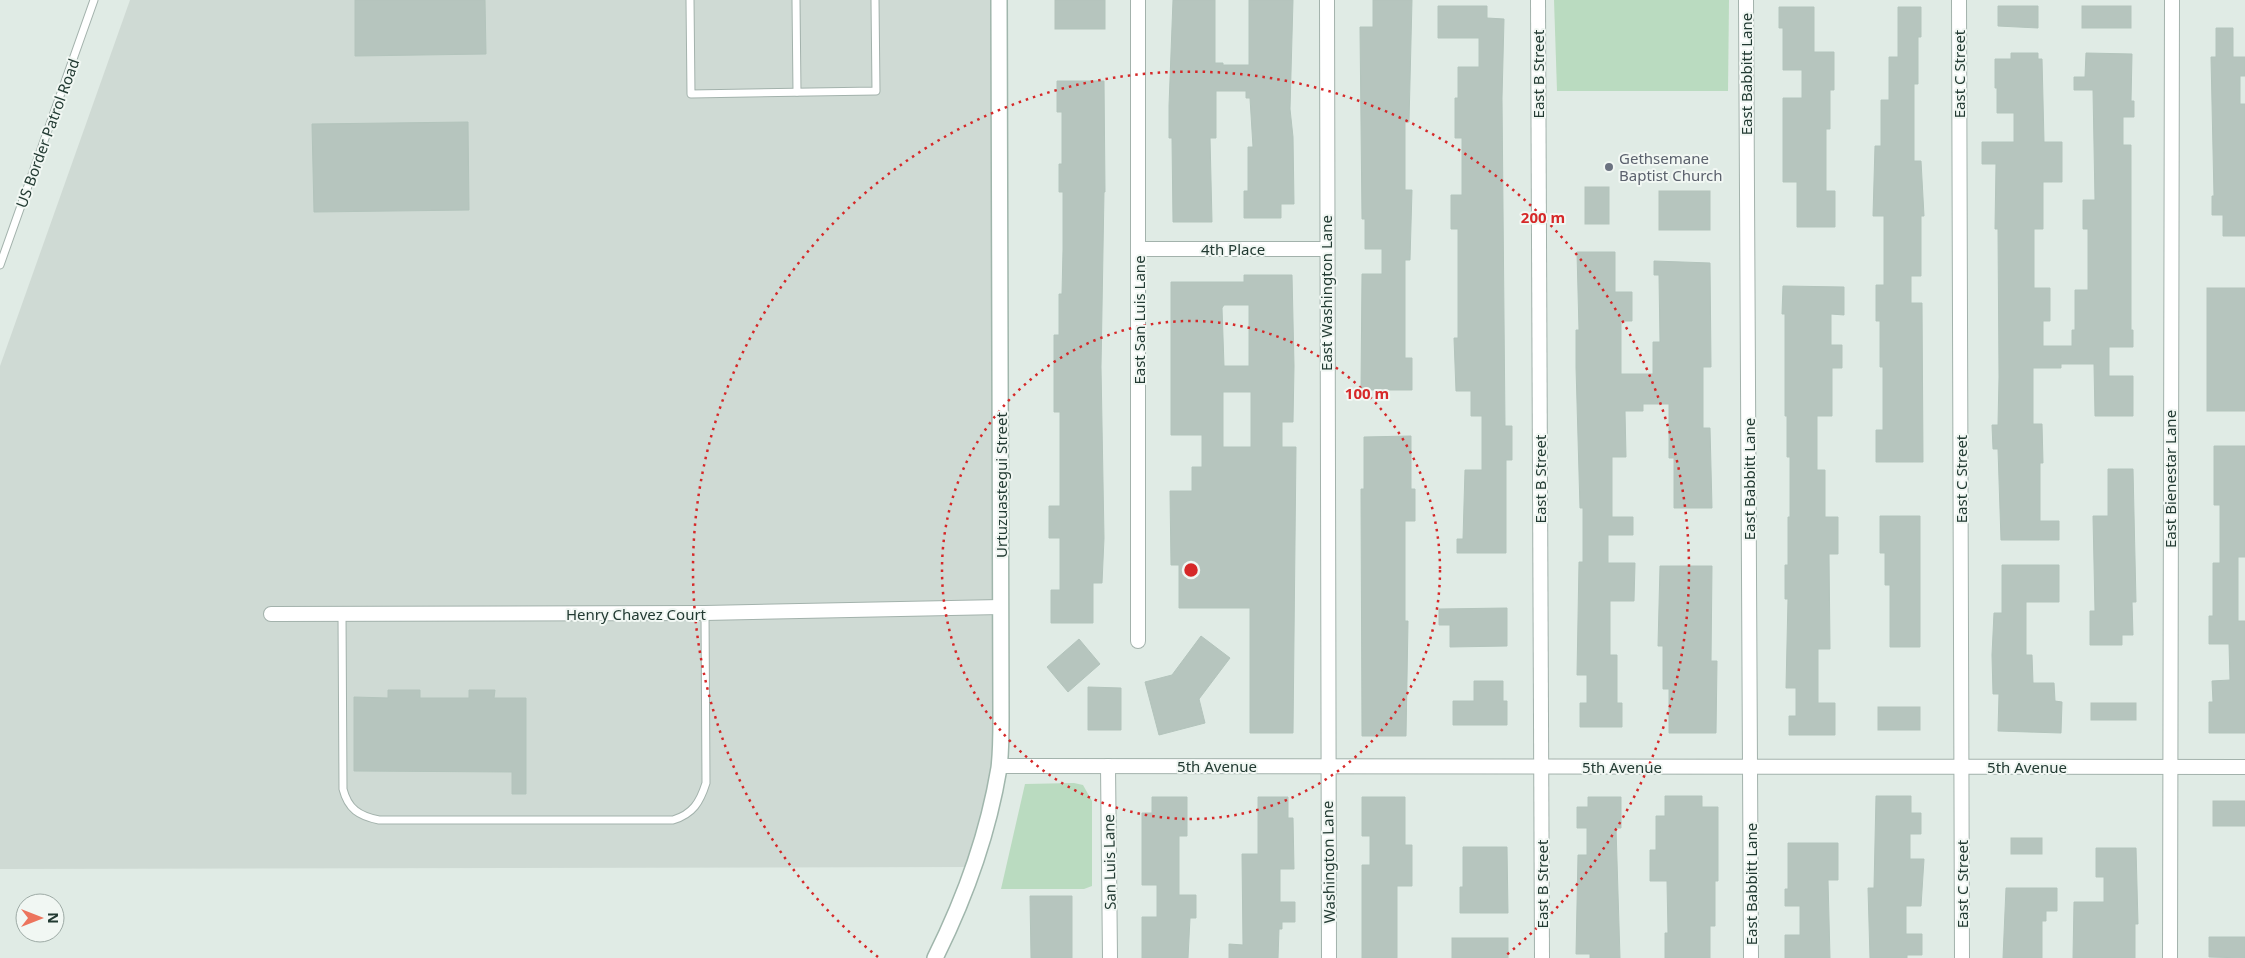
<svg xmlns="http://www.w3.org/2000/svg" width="2245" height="958" font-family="'Noto Sans',sans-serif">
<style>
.built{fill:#cfdad4}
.green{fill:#badbc0}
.building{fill:#b6c5be;stroke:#b3c4bc;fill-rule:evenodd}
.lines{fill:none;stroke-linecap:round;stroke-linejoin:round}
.service-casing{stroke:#a3b2ac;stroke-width:9}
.minor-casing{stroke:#a3b2ac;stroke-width:16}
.secondary-casing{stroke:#a0b6ac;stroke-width:18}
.service{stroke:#fff;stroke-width:7}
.minor{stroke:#fff;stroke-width:14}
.secondary{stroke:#fff;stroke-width:15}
.ring{fill:none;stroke:#d62828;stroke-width:2.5;stroke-dasharray:2.5 5}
.worship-dot{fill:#6b7280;stroke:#f1f7f3;stroke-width:2}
.labels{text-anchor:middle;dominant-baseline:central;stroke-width:4;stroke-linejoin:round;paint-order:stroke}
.street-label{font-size:15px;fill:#223a32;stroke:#f1f7f3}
.worship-label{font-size:15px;fill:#5b616d;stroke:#f1f7f3;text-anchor:start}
.centre{fill:#d62828;stroke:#f1f7f3;stroke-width:2.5}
.ring-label{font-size:15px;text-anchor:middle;font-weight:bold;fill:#d62828;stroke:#f1f7f3;stroke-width:4;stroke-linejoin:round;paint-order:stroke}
</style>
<rect width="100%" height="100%" fill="#e0ebe5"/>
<polygon class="built" points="130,0 999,0 1001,718 973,867 0,869 0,366"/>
<g class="green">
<polygon points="1554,0 1729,0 1728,91 1557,91"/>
<polygon points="1074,783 1083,785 1092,801 1092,886 1084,889 1001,889 1025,784"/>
</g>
<g class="building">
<polygon points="355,0 485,0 486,54 355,56"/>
<rect x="1055" y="0" width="50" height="29"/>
<polygon points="1173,0 1215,0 1215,63 1223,63 1223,65 1249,65 1249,0 1293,0 1290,109 1293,137 1294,204 1281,204 1281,218 1244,218 1244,191 1248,191 1248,147 1253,147 1250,98 1246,98 1246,91 1216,91 1216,138 1210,138 1212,222 1173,222 1172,138 1169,138 1169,106"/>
<polygon points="1373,0 1412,0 1409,122 1405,122 1405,190 1412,190 1410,260 1405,260 1405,358 1412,358 1412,390 1361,390 1362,274 1382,274 1382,249 1365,249 1365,219 1362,219 1360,27 1373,27"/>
<polygon points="1438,6 1487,6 1487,18 1504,19 1502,98 1505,426 1512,426 1512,460 1506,460 1506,553 1457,553 1457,539 1463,539 1465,470 1482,470 1482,416 1471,416 1471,391 1456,391 1454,338 1458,338 1458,229 1451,229 1451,195 1462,195 1462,138 1455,138 1455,98 1458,98 1458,67 1479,67 1479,38 1438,38"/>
<polygon points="1998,6 2038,6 2038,28 1998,26"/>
<rect x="2082" y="6" width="49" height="22"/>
<polygon points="1779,7 1814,7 1814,52 1834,52 1834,90 1830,90 1830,129 1826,129 1826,191 1835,191 1835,227 1797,227 1797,182 1783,182 1783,98 1802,98 1802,70 1783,70 1783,28 1779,28"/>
<polygon points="1898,7 1921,7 1921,37 1918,37 1918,84 1914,84 1914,161 1921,161 1924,216 1921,216 1921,276 1911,276 1911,303 1922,303 1923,462 1876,462 1876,430 1883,430 1883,367 1880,367 1880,321 1876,321 1876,285 1884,285 1884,216 1873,216 1875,146 1881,146 1881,100 1889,100 1889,57 1898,57"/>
<polygon points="2216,28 2233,28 2233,57 2245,57 2245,76 2240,76 2240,104 2245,104 2245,236 2223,236 2223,215 2212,215 2212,196 2214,196 2211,57 2216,57"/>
<polygon points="2011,53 2038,53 2038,59 2042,59 2044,142 2062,142 2062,182 2043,182 2043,229 2034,229 2034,288 2050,288 2050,321 2043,321 2043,346 2072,346 2072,330 2075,330 2075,290 2088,290 2088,229 2083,229 2083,200 2095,200 2093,90 2074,90 2074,77 2085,77 2086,53 2132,54 2131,101 2134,101 2134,117 2123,117 2123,145 2131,145 2131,330 2133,330 2133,347 2109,347 2109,376 2133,376 2133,416 2095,416 2094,364 2061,364 2061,368 2033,368 2033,424 2042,424 2043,463 2040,463 2040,521 2059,521 2059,540 2001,540 1998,449 1993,449 1992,425 1998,425 1999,377 1998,229 1995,229 1996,164 1982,164 1982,142 2014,142 2014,113 1997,113 1997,88 1995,88 1995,59 2011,59"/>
<polygon points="1057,81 1104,81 1105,192 1104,192 1101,367 1104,538 1102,583 1093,583 1093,623 1051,623 1051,590 1060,590 1060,538 1049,538 1049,506 1060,506 1060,412 1054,412 1054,335 1059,335 1059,294 1062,294 1063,250 1063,192 1059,192 1059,164 1062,164 1062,112 1057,112"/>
<polygon points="468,122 469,210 314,212 312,124"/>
<rect x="1585" y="187" width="24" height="37"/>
<rect x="1659" y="191" width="51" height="39"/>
<polygon points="1577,252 1615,252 1615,292 1632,292 1632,321 1621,321 1621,374 1653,374 1653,342 1660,342 1659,275 1654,275 1654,261 1710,263 1711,367 1703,367 1703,428 1710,428 1712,508 1674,508 1674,458 1669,458 1669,404 1643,404 1643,411 1625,411 1626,457 1612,457 1612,517 1633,517 1633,535 1608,535 1608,563 1635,563 1634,601 1610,601 1610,655 1617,655 1617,703 1622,703 1622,727 1580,727 1580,703 1587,703 1587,675 1577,675 1579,562 1583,562 1583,508 1580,508 1576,367 1576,330 1579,330"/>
<path d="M1244,275H1292L1294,366L1293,422H1282V447H1296L1293,733H1250V608H1179V565H1171L1170,491H1192V467H1202V435H1171V282H1244ZM1224,305H1249V366H1224L1222,308ZM1223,392H1251V447H1223Z"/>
<polygon points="1783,286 1844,287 1844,315 1831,314 1831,345 1842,345 1842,368 1832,368 1832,416 1817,416 1817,470 1825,470 1825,517 1838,517 1838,554 1829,554 1830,649 1818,649 1818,703 1835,703 1835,735 1789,735 1789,716 1796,716 1796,688 1786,688 1788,599 1785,599 1785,565 1788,565 1788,517 1790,517 1790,457 1787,457 1787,416 1785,416 1785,314 1782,314"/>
<rect x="2207" y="288" width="38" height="123"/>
<polygon points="1411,436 1411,489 1415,489 1415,521 1405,521 1405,621 1408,621 1406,736 1362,736 1361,489 1364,489 1364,437"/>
<polygon points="2214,446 2245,446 2245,557 2238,557 2238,621 2245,621 2245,733 2209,733 2209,702 2213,702 2212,681 2230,680 2229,644 2209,644 2209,616 2213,616 2213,563 2220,563 2220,505 2214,505"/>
<polygon points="2108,469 2133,469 2136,602 2132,602 2133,635 2122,635 2122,645 2090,645 2090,611 2095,611 2093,516 2108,516"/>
<polygon points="1880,516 1920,516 1920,647 1890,647 1890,585 1885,585 1885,553 1880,553"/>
<polygon points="2002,565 2059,565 2059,602 2026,602 2026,655 2032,655 2033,683 2054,683 2055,701 2062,702 2061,733 1998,731 1999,694 1993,694 1992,655 1994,613 2002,613"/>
<polygon points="1660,566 1712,566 1711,661 1717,661 1716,733 1669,733 1669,689 1663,689 1663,646 1658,646"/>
<polygon points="1507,608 1507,646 1450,647 1450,625 1439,625 1439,609"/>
<polygon points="1201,636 1230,658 1199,699 1205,723 1159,735 1145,682 1172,675"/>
<polygon points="1079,639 1100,664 1068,692 1047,667"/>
<polygon points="1474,681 1503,681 1503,701 1507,701 1507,725 1453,725 1453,701 1474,701"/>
<polygon points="1088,687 1121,688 1121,730 1088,730"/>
<polygon points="388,690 420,690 420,698 469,698 469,690 495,690 494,698 526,698 526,794 512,794 512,772 354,771 354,697 388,698"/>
<rect x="2091" y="703" width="45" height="17"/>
<rect x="1878" y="707" width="42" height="23"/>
<polygon points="1665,796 1702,796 1702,807 1718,807 1718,881 1715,881 1715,926 1710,926 1710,958 1665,958 1665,933 1668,933 1667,881 1650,881 1650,850 1656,850 1656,816 1665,816"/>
<polygon points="1876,796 1911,796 1911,813 1921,813 1921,834 1910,834 1910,859 1924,859 1921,906 1906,906 1906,934 1922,934 1922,955 1907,955 1907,958 1870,958 1868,888 1874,888"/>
<polygon points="1152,797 1187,797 1187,836 1179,836 1179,895 1196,895 1196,918 1190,918 1188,958 1142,958 1142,917 1157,917 1157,885 1142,885 1142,813 1152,813"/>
<polygon points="1258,797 1288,797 1288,818 1293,818 1294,869 1280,869 1280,902 1295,902 1295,922 1282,922 1282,929 1279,929 1278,958 1229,958 1229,944 1243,945 1242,854 1258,854"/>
<polygon points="1362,797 1405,797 1405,845 1412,845 1412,886 1397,886 1397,958 1362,958 1362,865 1370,865 1370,836 1362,836"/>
<polygon points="1588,797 1621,797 1621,828 1616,828 1620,958 1590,958 1590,954 1576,954 1578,855 1587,855 1587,828 1577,828 1577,807 1588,807"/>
<rect x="2213" y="801" width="32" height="25"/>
<rect x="2011" y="838" width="31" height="16"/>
<polygon points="1788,843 1838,843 1838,880 1828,880 1830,958 1785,958 1785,935 1800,935 1800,906 1785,906 1785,889 1788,889"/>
<polygon points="1463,847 1507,847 1508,913 1460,913 1460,887 1463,887"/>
<polygon points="2096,848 2136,848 2138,924 2135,924 2135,958 2073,958 2074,902 2104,902 2104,877 2096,877"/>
<polygon points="2006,888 2057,888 2057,911 2046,911 2046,921 2042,921 2042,958 2003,958"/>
<polygon points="1030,896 1072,896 1072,958 1031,958"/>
<polygon points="2209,937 2245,937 2245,958 2209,957"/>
<rect x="1452" y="938" width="56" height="20"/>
</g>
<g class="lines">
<defs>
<g id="service">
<polyline points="690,0 691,94 876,91 875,0"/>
<polyline points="796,0 797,92"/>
<polyline points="0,265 94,0"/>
<path d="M342,615L343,789C348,809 359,816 379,820H673C693,814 700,802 706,783L705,613"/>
</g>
<g id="minor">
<polyline points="1327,0 1329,958"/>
<polyline points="1538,0 1542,958"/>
<polyline points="1746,0 1751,958"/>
<polyline points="1959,0 1962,958"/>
<polyline points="1139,249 1326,249"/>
<polyline points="271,614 705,613 1001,607"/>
<polyline points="1138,641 1138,0"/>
<polyline points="999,766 2245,767"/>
<polyline points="1108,766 1110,958"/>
<polyline points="2170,958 2172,0"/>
</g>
<path id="secondary" d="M935,958C965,898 988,834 999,768C1001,752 1001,735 1001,718L999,0"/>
</defs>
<use href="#service" class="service-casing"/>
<use href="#minor" class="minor-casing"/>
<use href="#secondary" class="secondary-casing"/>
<use href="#service" class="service"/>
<use href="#minor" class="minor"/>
<use href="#secondary" class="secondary"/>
</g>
<g class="ring">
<circle cx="1191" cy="570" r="249"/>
<path d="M878 957A498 498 0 1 1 1504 957"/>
</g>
<circle class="worship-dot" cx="1609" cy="167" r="5"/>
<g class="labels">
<g class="street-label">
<text transform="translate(1538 74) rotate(-90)">East B Street</text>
<text transform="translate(1746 74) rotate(-90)">East Babbitt Lane</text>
<text transform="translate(1959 74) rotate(-90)">East C Street</text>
<text transform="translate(47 133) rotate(-70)">US Border Patrol Road</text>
<text x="1233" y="249">4th Place</text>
<text transform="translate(1326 293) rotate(-90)">East Washington Lane</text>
<text transform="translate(1139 320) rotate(-90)">East San Luis Lane</text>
<text transform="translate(1540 479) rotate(-90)">East B Street</text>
<text transform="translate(1749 479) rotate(-90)">East Babbitt Lane</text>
<text transform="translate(1961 479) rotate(-90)">East C Street</text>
<text transform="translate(2170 479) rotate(-90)">East Bienestar Lane</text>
<text transform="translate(1001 485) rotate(-90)">Urtuzuastegui Street</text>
<text x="636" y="614">Henry Chavez Court</text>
<text x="1217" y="766">5th Avenue</text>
<text x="1622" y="767">5th Avenue</text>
<text x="2027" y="767">5th Avenue</text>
<text transform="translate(1109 862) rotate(-91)">San Luis Lane</text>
<text transform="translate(1328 862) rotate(-91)">Washington Lane</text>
<text transform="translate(1542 884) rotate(-90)">East B Street</text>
<text transform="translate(1751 884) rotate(-90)">East Babbitt Lane</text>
<text transform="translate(1962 884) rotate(-90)">East C Street</text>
</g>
<g class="worship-label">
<text x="1619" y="158">Gethsemane<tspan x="1619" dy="17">Baptist Church</tspan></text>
</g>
</g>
<circle cx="1191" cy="570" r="8" class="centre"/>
<g class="ring-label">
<text x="1543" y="223">200 m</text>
<text x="1367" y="399">100 m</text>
</g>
<g transform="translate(40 918) rotate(90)"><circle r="24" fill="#f1f7f3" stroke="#9eaba6"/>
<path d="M0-4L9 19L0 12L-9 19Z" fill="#ec745d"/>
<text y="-8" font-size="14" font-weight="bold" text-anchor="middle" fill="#223a32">N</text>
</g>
</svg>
